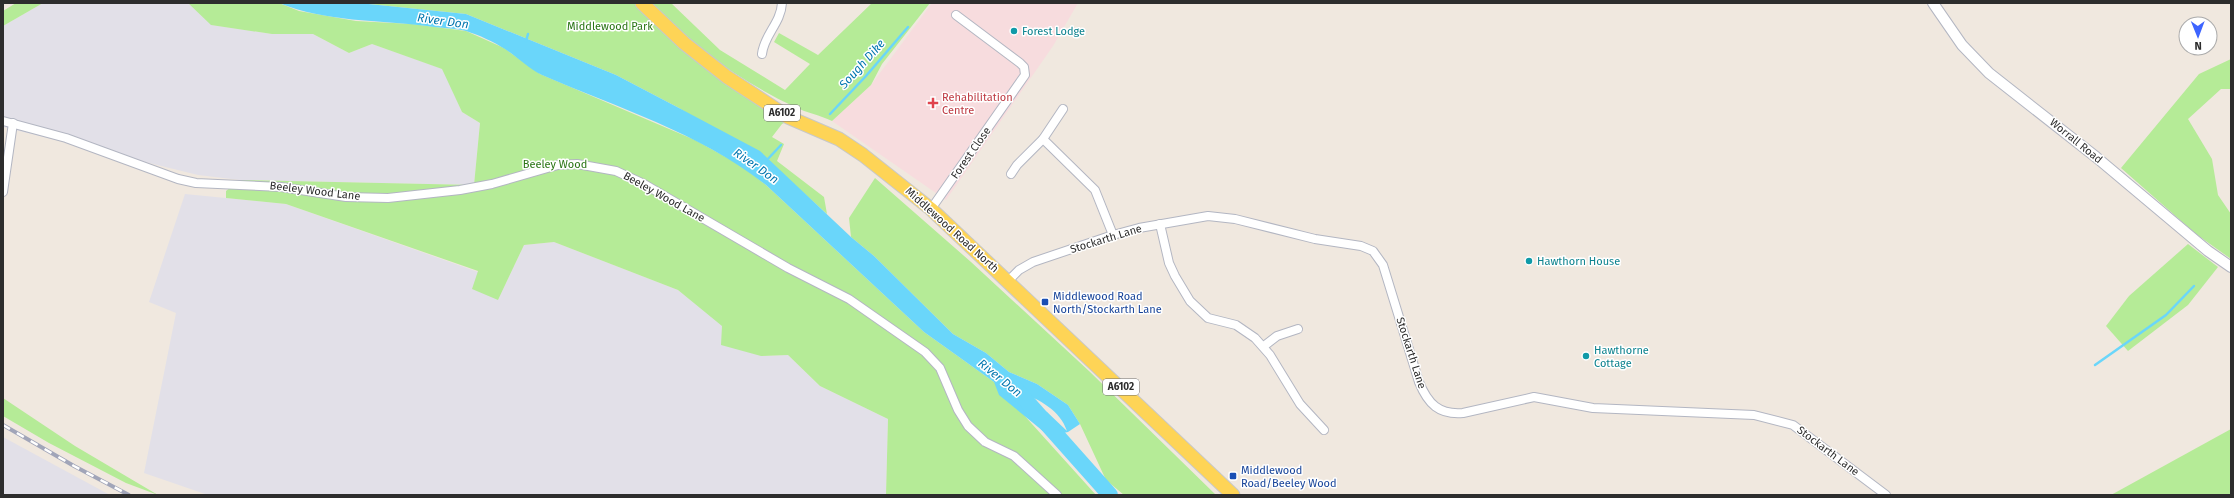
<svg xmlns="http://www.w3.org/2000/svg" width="2234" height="498" font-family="'Fira Sans',sans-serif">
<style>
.industrial{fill:#e2e0e8}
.medical{fill:#f7dcde}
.green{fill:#b5eb97}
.water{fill:#6ad6fa;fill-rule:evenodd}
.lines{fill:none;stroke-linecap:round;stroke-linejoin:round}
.stream{stroke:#6ad6fa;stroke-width:2.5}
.river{stroke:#6ad6fa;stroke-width:16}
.minor-casing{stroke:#b3b6c2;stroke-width:10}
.tertiary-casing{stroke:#b3b6c2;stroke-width:12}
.primary-casing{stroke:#c8c8c8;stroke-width:15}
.minor{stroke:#fff;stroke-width:8}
.tertiary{stroke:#fff;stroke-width:10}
.primary{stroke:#fed456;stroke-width:13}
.rail-casing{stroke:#a1a5b9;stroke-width:4}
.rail{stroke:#fff;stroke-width:2.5;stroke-dasharray:8;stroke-linecap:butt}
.culture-dot{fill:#0f9aa8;stroke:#fff;stroke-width:1.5}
.health-dot{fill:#e0444e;stroke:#fff;stroke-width:1.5}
.transit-dot{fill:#1a4fb4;stroke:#fff;stroke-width:1.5}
.labels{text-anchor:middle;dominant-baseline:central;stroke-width:3;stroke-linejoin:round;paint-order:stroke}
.shield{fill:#fff;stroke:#6c6c6c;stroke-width:1}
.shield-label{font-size:10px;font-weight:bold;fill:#2d2d2d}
.park-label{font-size:11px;fill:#297414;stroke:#fff}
.culture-label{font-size:11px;fill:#0d838f;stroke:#fff;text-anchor:start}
.health-label{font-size:11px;fill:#be3a42;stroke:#fff;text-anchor:start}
.street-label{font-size:11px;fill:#2d2d2d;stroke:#fff}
.transit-label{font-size:11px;fill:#164399;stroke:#fff;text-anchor:start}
.water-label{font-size:12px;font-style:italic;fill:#0076af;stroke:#fff}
</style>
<rect width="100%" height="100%" fill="#f0e8df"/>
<g class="industrial">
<polygon points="43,3 188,3 212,25 272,34 313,34 349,53 372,44 443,69 462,112 480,123 474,185 240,180 198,175 3,127 3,26"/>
<polygon points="185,194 286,204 478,272 498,300 524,245 554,242 678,290 761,356 788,355 820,386 888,419 886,495 208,495 144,473 176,313 149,302"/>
<polygon points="3,437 110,495 3,495"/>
</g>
<polygon class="medical" points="932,3 1078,3 1053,46 946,200 832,121 871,85"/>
<g class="green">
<polygon points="16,3 43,3 3,26 3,11"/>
<polygon points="188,3 279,3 299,11 356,21 412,24 466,31 504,48 540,74 695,140 742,166 766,185 924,332 994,382 1096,495 886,495 888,419 820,386 788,355 761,356 721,345 722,326 678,290 554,242 524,245 498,300 472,289 478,271 286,204 226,198 226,191 240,180 474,185 480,123 462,112 442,69 372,44 349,53 313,34 272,34 211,25"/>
<path d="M359,3H637C678,53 734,87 788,121L782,124L772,137L784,144L777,161L824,197L827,214L785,176L679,108L616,75L466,14Z"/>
<path d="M652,3H671L720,50L785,90L810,64L774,42L779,33L818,55L872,3H930L882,64L871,85L832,121C820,115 807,113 795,107C742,82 692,47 652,3Z"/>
<polygon points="2231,59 2231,89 2221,89 2188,119 2212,159 2218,195 2231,214 2231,259 2196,234 2121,168 2199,74"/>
<polygon points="875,178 971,262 1089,371 1216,495 1124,495 1106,480 1080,424 1068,405 1037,384 1009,372 986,353 953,334 874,256 851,237 849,218"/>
<polygon points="2188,244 2218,267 2188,305 2128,351 2106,326 2129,296"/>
<polygon points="3,398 75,446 158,495 126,483 49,443 3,416"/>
<polygon points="2231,429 2231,495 2111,495"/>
</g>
<path class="water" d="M279,3H359L466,14L616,75L679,108L760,151L851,237L874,256L953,334L986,353L1009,372L1037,384L1068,405L1080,424L1068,432L1049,436L999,395L994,382L924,332L766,185C700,133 618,108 542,75C529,69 517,57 505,49C494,42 479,35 466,31C455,28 440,28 427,26C378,20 326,22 279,3ZM1020,392C1040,400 1060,410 1067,431L1047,412L1028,403Z"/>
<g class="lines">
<g class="stream">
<polyline points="526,41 528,34"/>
<polyline points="830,114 866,76 908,27"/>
<polyline points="766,161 781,145"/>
<polyline points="2095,365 2166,315 2194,286"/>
</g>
<polyline class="river" points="1008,382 1014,387 1110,495"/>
<defs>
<g id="minor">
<path d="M762,54C764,35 781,23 782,3"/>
<polyline points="3,121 66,138 178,179 196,183 281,187 346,197 388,198 460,190 492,184 558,165 577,164 616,171 644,184 788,268 849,299 925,352 940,368 958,410 968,426 985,442 1014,456 1057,495"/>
<polyline points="1043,139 1095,190 1113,235"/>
<polyline points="1011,174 1017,165 1043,139 1063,109"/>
<polyline points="3,192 13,123"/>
<polyline points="931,209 1025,75 1024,67 1020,63 956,15"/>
<polyline points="1160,224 1169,263 1175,276 1190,301 1208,318 1236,325 1255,338 1270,355 1300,404 1324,430"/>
<path d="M1008,281L1019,270L1033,262L1113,235L1139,228L1208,216L1235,219L1315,239L1361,246L1373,251L1383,265L1419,382C1428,404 1439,415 1463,413L1534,397L1593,408L1754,415L1793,425L1886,495"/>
<polyline points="1264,346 1277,336 1298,329"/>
</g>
<polyline id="tertiary" points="1933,3 1962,45 1989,73 2096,157 2208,251 2231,267"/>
<polyline id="primary" points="642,3 684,43 727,77 788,117 839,139 863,155 931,209 1233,495"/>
</defs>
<use href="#minor" class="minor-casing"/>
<use href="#tertiary" class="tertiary-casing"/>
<use href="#primary" class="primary-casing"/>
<use href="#minor" class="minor"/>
<use href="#tertiary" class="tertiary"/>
<use href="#primary" class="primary"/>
<defs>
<polyline id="rail" points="3,425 74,466 129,495"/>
</defs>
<use href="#rail" class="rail-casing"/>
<use href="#rail" class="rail"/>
</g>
<g class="culture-dot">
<circle cx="1014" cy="31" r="4"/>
<circle cx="1529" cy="261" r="4"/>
<circle cx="1586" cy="356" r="4"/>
</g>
<path class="health-dot" d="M931 97h4v4h4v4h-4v4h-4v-4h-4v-4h4z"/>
<g class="transit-dot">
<rect x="1041" y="298" width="8" height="8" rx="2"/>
<rect x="1229" y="472" width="8" height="8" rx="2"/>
</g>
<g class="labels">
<g class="shield">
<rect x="764" y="105" width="36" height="16" rx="3"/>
<rect x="1103" y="379" width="36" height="16" rx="3"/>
</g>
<g class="shield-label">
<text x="782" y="113">A6102</text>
<text x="1121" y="387">A6102</text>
</g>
<g class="park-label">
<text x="610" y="26">Middlewood Park</text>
<text x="555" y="164">Beeley Wood</text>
</g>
<g class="culture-label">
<text x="1022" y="31">Forest Lodge</text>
<text x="1537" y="261">Hawthorn House</text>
<text x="1594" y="350">Hawthorne<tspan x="1594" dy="13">Cottage</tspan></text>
</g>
<g class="health-label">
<text x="942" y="97">Rehabilitation<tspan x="942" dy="13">Centre</tspan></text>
</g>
<g class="street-label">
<text transform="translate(2076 141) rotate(39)">Worrall Road</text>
<text transform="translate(971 153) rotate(-55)">Forest Close</text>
<text transform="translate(315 191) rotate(7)">Beeley Wood Lane</text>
<text transform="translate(664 197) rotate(29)">Beeley Wood Lane</text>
<text transform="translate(952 230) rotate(42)">Middlewood Road North</text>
<text transform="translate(1106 239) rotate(-17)">Stockarth Lane</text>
<text transform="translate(1411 353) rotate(72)">Stockarth Lane</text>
<text transform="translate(1828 451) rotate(37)">Stockarth Lane</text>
</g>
<g class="transit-label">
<text x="1053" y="296">Middlewood Road<tspan x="1053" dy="13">North/Stockarth Lane</tspan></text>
<text x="1241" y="470">Middlewood<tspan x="1241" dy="13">Road/Beeley Wood</tspan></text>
</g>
<g class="water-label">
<text transform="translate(443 21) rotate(8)">River Don</text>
<text transform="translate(862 64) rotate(-48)">Sough Dike</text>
<text transform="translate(756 166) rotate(35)">River Don</text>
<text transform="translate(1000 378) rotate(39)">River Don</text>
</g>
</g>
<rect width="2234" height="498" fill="none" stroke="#2d2d2d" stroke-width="8"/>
<g transform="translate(2198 36) rotate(179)"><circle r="19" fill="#ffffff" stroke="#ababab"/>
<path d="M0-3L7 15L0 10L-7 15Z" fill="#3d64ff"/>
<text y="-6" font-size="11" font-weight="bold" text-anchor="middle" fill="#2d2d2d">N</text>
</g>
</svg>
